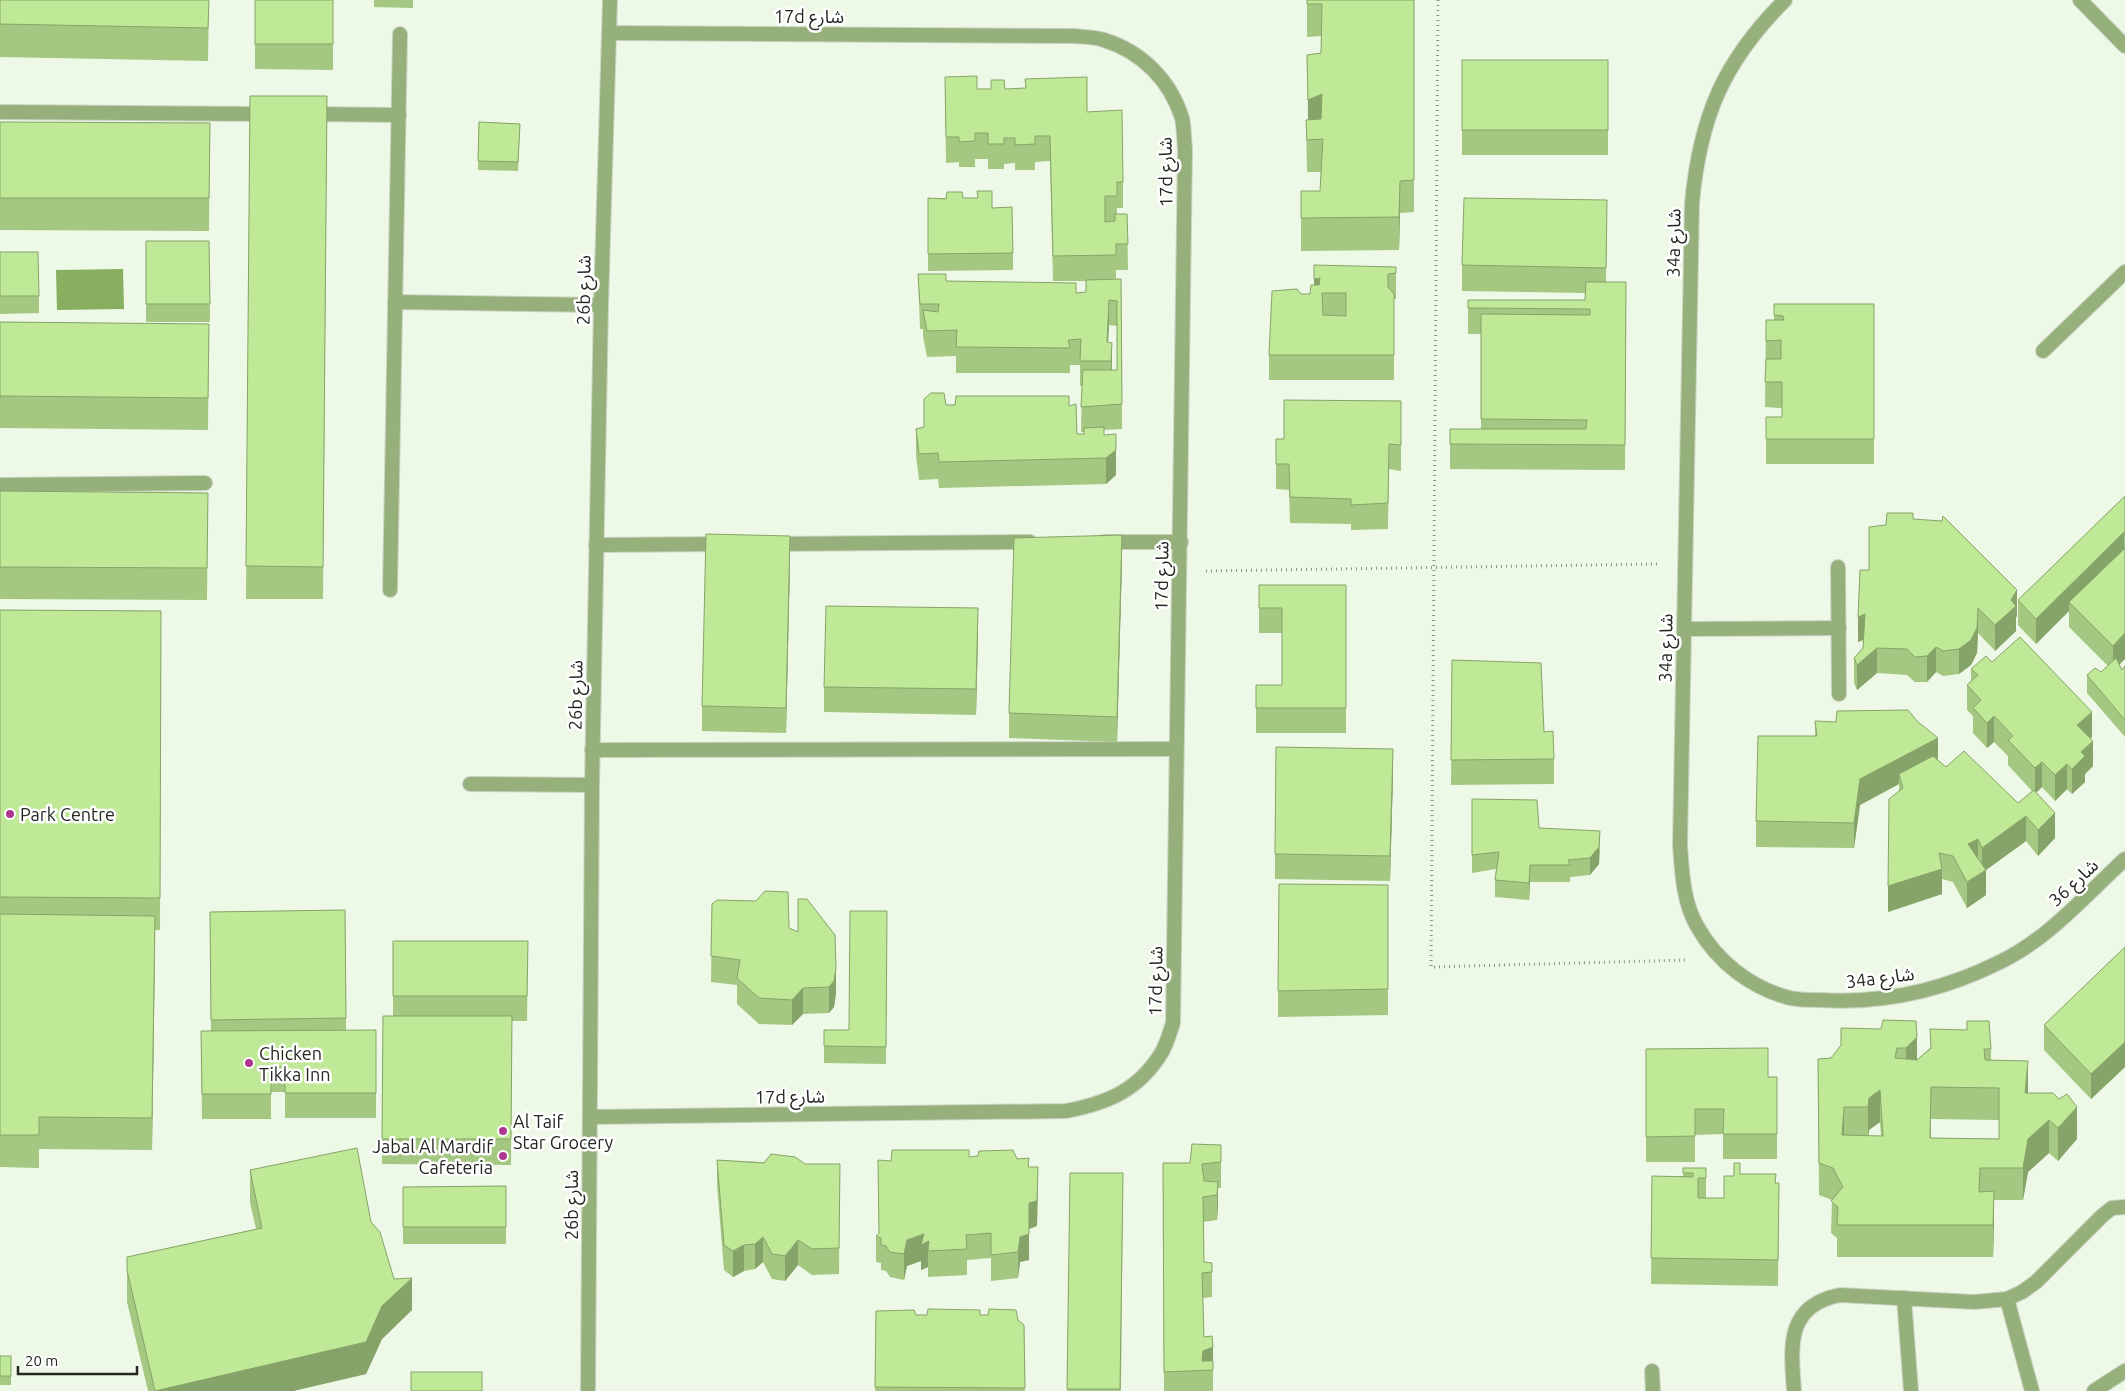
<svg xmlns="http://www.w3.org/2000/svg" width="2125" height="1391" font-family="Ubuntu,'Noto Sans Arabic',sans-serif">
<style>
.water{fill:#88af5f}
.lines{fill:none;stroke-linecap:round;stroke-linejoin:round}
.service-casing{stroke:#cad2c2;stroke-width:16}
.minor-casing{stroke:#cad2c2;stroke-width:16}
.tertiary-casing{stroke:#cad2c2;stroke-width:16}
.path{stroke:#8c9386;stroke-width:3;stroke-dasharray:1 4;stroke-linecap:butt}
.service{stroke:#95b07b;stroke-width:14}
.minor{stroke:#95b07b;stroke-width:14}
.tertiary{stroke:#95b07b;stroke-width:14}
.wall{fill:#a4c881;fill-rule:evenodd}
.shaded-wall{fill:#86a369}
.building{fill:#bfe996;stroke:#86a369;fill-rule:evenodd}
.poi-dot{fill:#ad378d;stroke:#fff;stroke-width:2}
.labels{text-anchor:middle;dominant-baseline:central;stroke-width:5;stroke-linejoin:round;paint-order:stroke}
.street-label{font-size:18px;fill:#242720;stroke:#fff}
.poi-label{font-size:18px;fill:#242720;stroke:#fff;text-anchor:start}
</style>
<rect width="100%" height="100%" fill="#eef8e6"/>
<polygon class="water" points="123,269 124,309 57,310 56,270"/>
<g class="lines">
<defs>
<g id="service">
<polyline points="2043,351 2125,272"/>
<polyline points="1104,542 1181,542"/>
<polyline points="772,544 1030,542"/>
<polyline points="596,545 723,544"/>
<polyline points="1838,567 1839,694"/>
<polyline points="1684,629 1839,628"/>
<polyline points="470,784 592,785"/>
<polyline points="1904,1298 1911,1391"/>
<polyline points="2007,1299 2032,1391"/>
<polyline points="1652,1371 1653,1391"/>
<path d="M1794,1391C1791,1347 1785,1306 1840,1295L1974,1302L2007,1299L2022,1292L2036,1282L2103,1215L2112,1208L2125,1207"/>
</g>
<g id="minor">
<path d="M1785,0C1723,62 1700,117 1692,203L1680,845C1682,872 1683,902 1697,926C1717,962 1751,988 1790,998C1799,1000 1811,1000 1820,1000C1883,1004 1944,990 2000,962C2048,939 2086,895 2125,859"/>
<polyline points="2080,0 2125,46"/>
<polyline points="0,112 267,114"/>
<polyline points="308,114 399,115"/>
<polyline points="395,302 601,305"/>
<polyline points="0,485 205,483"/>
<polyline points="390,590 400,34"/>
<polyline points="592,750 1176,749"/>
<path d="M591,1117L1066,1111C1108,1103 1139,1090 1162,1052C1167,1043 1170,1032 1173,1023L1185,149C1184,139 1184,127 1182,118C1170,80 1142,52 1104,40C1095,37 1084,37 1074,36L609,33"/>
<polyline points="588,1391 592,785 601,305 610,0"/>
</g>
<polyline id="tertiary" points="2094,1391 2125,1371"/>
</defs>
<use href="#service" class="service-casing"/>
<use href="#minor" class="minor-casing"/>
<use href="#tertiary" class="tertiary-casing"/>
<g class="path">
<polyline points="1438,0 1431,967 1687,960"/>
<polyline points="1206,571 1657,564"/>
</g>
<use href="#service" class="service"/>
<use href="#minor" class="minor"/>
<use href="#tertiary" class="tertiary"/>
</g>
<g class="wall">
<polygon points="0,0 209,0 208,61 0,57"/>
<polygon points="255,0 333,0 333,70 255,69"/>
<polygon points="374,0 413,0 413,8 374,7"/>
<polygon points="1307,0 1414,0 1414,212 1400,213 1399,250 1301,251 1301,191 1320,191 1321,172 1307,172 1306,120 1308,120 1307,55 1321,53 1321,36 1307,37"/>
<rect x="1462" y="60" width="146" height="95"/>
<path d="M945,77L977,89H1005L1087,112L1123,182V208H1117V214H1127L1128,270H1116V279H1121L1122,429L1104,430V435L1116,475L1106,484L939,488L938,479L919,480L916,455V429L924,427V399L946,405H1069L1077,434H1084V432H1081L1082,386H1080V365H1070V373H956V356L927,357L923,336V329H920L918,274L946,281L1076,293L1086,292V281H1053L1050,161L1035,162V170H1015V163L1004,164V169H988V159H975V167H959V162L946,163ZM1109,325L1117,326V370H1111L1112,343L1108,342Z"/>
<polygon points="250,96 327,96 323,599 246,599"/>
<polygon points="0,122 210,123 209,231 0,230"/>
<polygon points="479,122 520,124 518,171 478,170"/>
<polygon points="928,198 963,198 992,208 1013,253 1013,270 928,271"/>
<polygon points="1607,226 1606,282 1626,282 1625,470 1450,469 1450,429 1481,429 1481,334 1468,334 1468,300 1585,300 1585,293 1462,291 1462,265"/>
<polygon points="146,241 209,241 210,322 146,322"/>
<polygon points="0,252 39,296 39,313 0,314"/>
<polygon points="1396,267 1396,299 1394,299 1394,380 1269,380 1269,355 1301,294 1310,294 1314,285"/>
<polygon points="1774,304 1874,304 1874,464 1766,464 1766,417 1782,417 1782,408 1765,407 1766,320 1774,320"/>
<polygon points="0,322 209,324 208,430 0,428"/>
<polygon points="1401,401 1401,471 1389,469 1388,529 1351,530 1351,524 1290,523 1289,490 1276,489 1276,439 1284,439"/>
<polygon points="0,491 208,493 207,600 0,599"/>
<polygon points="2125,496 2125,659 2119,664 2122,670 2125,666 2125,737 2087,693 2087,675 2101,672 2108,666 2069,627 2069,611 2036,644 2018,625 2018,600"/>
<polygon points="1913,519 2017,615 2016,618 2016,631 1995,651 1978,633 1977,653 1971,665 1959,674 1943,676 1936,672 1927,682 1915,682 1907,675 1877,673 1857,690 1854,683 1854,658 1863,648 1864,640 1858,642 1869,570 1886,525"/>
<polygon points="1122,560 1117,742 1009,738 1009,713"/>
<polygon points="790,561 786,733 702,731 702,706"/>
<polygon points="1259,585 1346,585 1346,733 1256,733 1256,685 1282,685 1282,633 1259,633"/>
<polygon points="0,610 161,611 160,930 155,930 152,1150 39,1149 39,1168 0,1167"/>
<polygon points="978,634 976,715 824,712 824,687"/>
<polygon points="1452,660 1544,732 1554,759 1554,784 1451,785"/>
<polygon points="1992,662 2092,737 2090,739 2093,766 2085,774 2085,782 2072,794 2067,789 2055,801 2042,787 2036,792 2055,838 2038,856 2026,841 1986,870 1986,895 1967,908 1953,882 1942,879 1942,894 1888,912 1899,791 1899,784 1860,805 1854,848 1756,847 1756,821 1815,736 1815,721 1938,760 1946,767 2018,803 2032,791 2008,765 2008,756 1994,742 1987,748 1973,733 1973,716 1967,710 1967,685 1971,681 1971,669"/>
<polygon points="1393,775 1390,881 1275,879 1275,854"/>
<polygon points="1472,799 1539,828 1600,849 1599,864 1590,875 1570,877 1570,882 1530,882 1529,900 1495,897 1495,880 1496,869 1472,873"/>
<polygon points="1388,885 1388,1015 1278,1017 1278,991"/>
<polygon points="712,904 789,928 836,993 834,1007 829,1013 803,1014 792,1025 759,1024 737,1004 737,985 711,982"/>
<polygon points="345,910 346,1030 376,1030 376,1118 285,1118 285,1092 271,1092 271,1119 202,1119 201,1031 211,1031 210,912"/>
<polygon points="887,911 886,1064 824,1063 824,1030 849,1030"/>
<polygon points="393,941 528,941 527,1021 512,1021 511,1165 382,1164 383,1016 393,1016"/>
<polygon points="2125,947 2125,1067 2091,1099 2044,1050 2044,1025"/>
<path d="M1916,1021L1917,1060L1930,1048L1991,1049V1060L2028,1093L2077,1139L2058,1161L2049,1153L2028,1172L2023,1200H1994V1224L1993,1257H1837V1238L1831,1233L1832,1200L1819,1195L1818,1059L1831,1058L1881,1029ZM1931,1119L1999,1120V1139L1931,1138ZM1880,1122L1881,1136H1868L1869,1130Z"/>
<polygon points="1646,1049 1768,1077 1777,1077 1777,1159 1723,1159 1723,1134 1695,1135 1695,1162 1646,1162"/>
<polygon points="1221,1145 1221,1188 1218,1188 1217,1220 1203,1222 1204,1262 1212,1263 1212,1297 1203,1298 1204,1337 1213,1347 1213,1391 1164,1391 1163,1163 1190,1163"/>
<polygon points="969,1157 1017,1159 1029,1167 1038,1192 1037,1226 1029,1229 1029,1260 1020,1262 1018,1278 991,1281 991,1258 967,1260 967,1275 928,1277 928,1267 921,1270 921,1261 907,1266 904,1280 890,1277 886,1271 881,1270 881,1263 876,1262 876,1236 879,1233 891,1161"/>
<polygon points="717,1160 805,1164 840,1164 839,1274 812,1275 798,1265 785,1281 772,1279 763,1262 755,1269 744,1271 733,1277 724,1270 717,1185"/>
<polygon points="1683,1168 1706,1168 1706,1198 1724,1198 1734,1176 1740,1174 1776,1183 1779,1183 1778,1286 1651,1284 1652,1176 1683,1176"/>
<polygon points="250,1170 371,1222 394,1279 412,1310 382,1339 366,1374 293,1391 148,1391 127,1302 127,1257 256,1229 250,1203"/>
<polygon points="1070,1173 1123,1173 1121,1391 1067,1391"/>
<polygon points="506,1186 506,1244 403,1244 403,1187"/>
<polygon points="876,1311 916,1315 980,1315 1018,1320 1024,1325 1025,1391 875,1391"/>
<rect x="0" y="1356" width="11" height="29"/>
</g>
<g class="shaded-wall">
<polygon points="1322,94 1322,126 1308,133 1308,100"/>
<polygon points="1400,181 1400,213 1399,250 1399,217"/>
<polygon points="1320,278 1320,303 1314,305 1314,279"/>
<polygon points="1109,300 1109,325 1107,361 1107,342"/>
<polygon points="1112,343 1112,368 1111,387 1111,361"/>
<polygon points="1116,434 1116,475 1106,484 1106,458"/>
<polygon points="2124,532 2124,557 2069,602 2069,611 2036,644 2036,619"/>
<polygon points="1122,535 1122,560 1117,742 1117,717"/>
<polygon points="790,536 790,561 786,733 786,708"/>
<polygon points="2017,590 2017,615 2016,618 2016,631 1995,651 1995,625"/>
<polygon points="978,608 978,634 976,715 976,689"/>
<polygon points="1978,608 1978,633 1977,653 1971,665 1959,674 1959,649"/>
<polygon points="1865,614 1865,639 1858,642 1858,617"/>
<polygon points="2125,633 2125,659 2113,671 2113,646"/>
<polygon points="1936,647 1936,672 1927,682 1927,656"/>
<polygon points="1877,648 1877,673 1857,690 1857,665"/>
<polygon points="2092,712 2092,737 2077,750 2077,725"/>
<polygon points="1994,716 1994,742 1987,748 1987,723"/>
<polygon points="1938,738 1938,763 1899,774 1899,784 1860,805 1854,848 1854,823 1860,779"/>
<polygon points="2093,741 2093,766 2085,774 2085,782 2072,794 2072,769 2081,752"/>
<polygon points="1393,749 1393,775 1390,881 1390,856"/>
<polygon points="2042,762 2042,787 2035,794 2035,768"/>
<polygon points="2067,764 2067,789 2055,801 2055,775"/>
<polygon points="2055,813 2055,838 2038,856 2038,830"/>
<polygon points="2026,816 2026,841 1986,870 1986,895 1967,908 1967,882 1982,873 1982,848"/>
<polygon points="1600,831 1599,864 1590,875 1590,858"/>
<polygon points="1978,839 1978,864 1968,844"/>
<polygon points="1530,865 1530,882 1529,900 1529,883"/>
<polygon points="1942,869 1942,894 1888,912 1888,886"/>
<polygon points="155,916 155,949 152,1150 152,1118"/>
<polygon points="836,968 836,993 834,1007 829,1013 829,987"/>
<polygon points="803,988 803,1014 792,1025 792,1000"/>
<polygon points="1917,1037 1917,1069 1906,1080 1906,1048"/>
<polygon points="2125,1042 2125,1067 2091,1099 2091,1074"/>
<polygon points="2028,1061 2028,1094 2025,1093"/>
<polygon points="1931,1087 1931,1119 1930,1170 1930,1138"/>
<polygon points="1880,1090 1880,1122 1869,1130 1868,1140 1868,1107 1869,1098"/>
<polygon points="1844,1107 1844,1139 1842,1135"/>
<polygon points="2077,1107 2077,1139 2058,1161 2058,1128"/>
<polygon points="2049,1120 2049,1153 2028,1172 2023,1200 2023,1168 2028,1139"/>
<polygon points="1038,1167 1037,1226 1029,1229 1029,1260 1020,1262 1018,1278 1018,1252 1020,1237 1029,1203"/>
<polygon points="1218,1182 1218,1208 1217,1220 1217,1195"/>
<polygon points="1994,1191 1994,1224 1993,1257 1993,1225"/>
<polygon points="924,1234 929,1241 928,1251 928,1267 921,1270 921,1261 907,1266 904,1280 904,1254 907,1240"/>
<polygon points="763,1237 763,1262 755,1269 755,1244"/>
<polygon points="798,1240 798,1265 785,1281 785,1256"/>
<polygon points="744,1245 744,1271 733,1277 733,1251"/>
<polygon points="412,1278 412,1310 382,1339 366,1374 293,1391 155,1391 382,1306"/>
<polygon points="1213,1347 1213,1370 1202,1370 1203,1351"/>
</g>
<g class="building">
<polygon points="0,0 209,0 208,28 0,24"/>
<rect x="255" y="0" width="78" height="44"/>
<polygon points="1307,0 1414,0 1414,180 1400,181 1399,217 1301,218 1301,191 1320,191 1323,139 1307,140 1306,120 1321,119 1322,94 1308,100 1307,55 1321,53 1322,4 1307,4"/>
<rect x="1462" y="60" width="146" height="70"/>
<polygon points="977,76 977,89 991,89 991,80 1004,80 1005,89 1026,88 1025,79 1087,77 1087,112 1122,110 1123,182 1117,182 1117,196 1105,196 1105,222 1115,221 1115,214 1127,214 1128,244 1116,244 1116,255 1053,256 1050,136 1035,136 1035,144 1015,145 1015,138 1004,138 1004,144 988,144 988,133 975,133 975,141 959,142 959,137 946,137 945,77"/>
<polygon points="250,96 327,96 323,567 246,566"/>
<polygon points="0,122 210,123 209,198 0,198"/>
<polygon points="479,122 520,124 518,162 478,161"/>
<polygon points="977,191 992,191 992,208 1012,207 1013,253 928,254 928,198 946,199 947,192 962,192 963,198 978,198"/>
<polygon points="1464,198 1607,200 1606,268 1462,265"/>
<polygon points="146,241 209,241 210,304 146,304"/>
<polygon points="0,252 38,252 39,296 0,296"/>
<path d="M1314,265L1396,267V273L1388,274V287L1394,294V355H1269L1272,291L1297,289L1301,294H1310L1311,285H1319L1320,278L1314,279ZM1322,293H1346V316L1323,315Z"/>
<polygon points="918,274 946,274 946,281 1076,283 1076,293 1086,292 1086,280 1121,279 1122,404 1081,407 1083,370 1117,370 1117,301 1109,300 1107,342 1112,343 1111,361 1080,361 1081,339 1068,340 1070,348 956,347 957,330 927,331 923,310 938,312 939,304 920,304"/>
<polygon points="1586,282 1626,282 1625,445 1450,444 1450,429 1586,429 1587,420 1481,419 1481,314 1590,315 1590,309 1468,308 1468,300 1585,300"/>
<polygon points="1774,304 1874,304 1874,439 1766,439 1766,417 1782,417 1782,382 1765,382 1766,359 1781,359 1781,340 1766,341 1766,320 1784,320 1783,316 1774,315"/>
<polygon points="0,322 209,324 208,398 0,396"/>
<polygon points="931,393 944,393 946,405 955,405 956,396 1069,396 1069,406 1076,404 1077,434 1084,434 1084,428 1104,427 1104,435 1116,434 1116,450 1106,458 939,462 938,453 919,454 916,429 924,427 924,399"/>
<polygon points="1284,400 1401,401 1401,445 1389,444 1388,503 1351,505 1351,499 1290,497 1289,464 1276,464 1276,439 1284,439"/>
<polygon points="0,491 208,493 207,568 0,567"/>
<polygon points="2125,496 2125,533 2124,532 2036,619 2018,600"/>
<polygon points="1887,513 1913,513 1913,519 1942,521 1943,516 2017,590 2011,600 2016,606 1995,625 1978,608 1977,628 1971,640 1959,649 1943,651 1936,647 1927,656 1915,657 1907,649 1877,648 1857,665 1854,658 1863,648 1865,614 1858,617 1860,570 1869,570 1869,527 1886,525"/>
<polygon points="706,534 790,536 786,708 702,706"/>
<polygon points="1122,535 1117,717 1009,713 1014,538"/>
<polygon points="2125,548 2125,633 2113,646 2069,602"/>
<polygon points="1259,585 1346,585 1346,708 1256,708 1256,685 1282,685 1282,608 1259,608"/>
<polygon points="826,606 978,608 976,689 824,687"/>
<polygon points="0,610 161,611 160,898 0,897"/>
<polygon points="2020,637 2092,712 2077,725 2093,741 2081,752 2085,756 2072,769 2067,764 2055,775 2042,762 2035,768 2008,740 2013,736 1994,716 1987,723 1973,708 1981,700 1967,685 1978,675 1971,669 1986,656 1992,662"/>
<polygon points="2116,658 2122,670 2125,666 2125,720 2087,675 2095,668 2101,672"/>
<polygon points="1452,660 1541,663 1544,732 1553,731 1554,759 1451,760"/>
<polygon points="1908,710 1917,721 1938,738 1860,779 1854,823 1756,821 1758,736 1817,736 1815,721 1836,722 1837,711"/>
<polygon points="1276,747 1393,749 1390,856 1275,854"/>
<polygon points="1964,751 2018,803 2034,790 2055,813 2038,830 2026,816 1982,848 1978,839 1968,844 1986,870 1967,882 1953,856 1939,853 1942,869 1888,886 1889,799 1903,788 1899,774 1933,756 1946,767"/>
<polygon points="1472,799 1537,800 1539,828 1600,831 1599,847 1590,858 1568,860 1570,865 1530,865 1529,883 1495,880 1499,852 1472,855"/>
<polygon points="1279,884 1388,885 1388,989 1278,991"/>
<polygon points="765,891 788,892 789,928 798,932 798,899 807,899 835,935 836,968 834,981 829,987 803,988 792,1000 759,998 737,978 740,960 711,956 712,904 717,900 756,901"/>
<polygon points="345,910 346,1018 211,1020 210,912"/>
<polygon points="850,911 887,911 886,1047 824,1046 824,1030 849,1030"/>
<polygon points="0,914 155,916 152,1118 39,1117 39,1135 0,1135"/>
<polygon points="393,941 528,941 527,996 393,996"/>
<polygon points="2125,947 2125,1042 2091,1074 2044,1025"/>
<polygon points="383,1016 512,1016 511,1139 382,1139"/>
<path d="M1883,1020L1916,1021L1917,1037L1906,1048H1897L1895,1058L1917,1060L1931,1048L1930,1029L1967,1030V1021H1989L1991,1049H1984L1985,1060L2028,1061L2025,1093H2053L2059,1099L2067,1094L2077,1107L2058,1128L2049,1120L2028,1139L2023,1168H1980L1979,1192L1994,1191L1993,1225H1837L1838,1207L1831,1201L1843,1187L1833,1168L1819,1163L1818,1059L1831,1058L1841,1045V1028L1881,1029ZM1931,1087L1999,1088V1139L1930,1138ZM1880,1090L1883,1136L1842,1135L1844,1107H1868L1869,1098Z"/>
<polygon points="376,1030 376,1093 285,1093 285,1067 271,1067 271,1094 202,1094 201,1031"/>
<polygon points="1768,1048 1768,1077 1777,1077 1777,1134 1723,1134 1724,1109 1695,1109 1695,1136 1646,1137 1646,1049"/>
<polygon points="1192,1144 1221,1145 1221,1162 1202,1164 1204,1181 1218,1182 1217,1195 1203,1197 1204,1262 1212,1263 1212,1272 1202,1273 1204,1337 1212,1336 1213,1347 1203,1351 1202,1361 1213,1361 1213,1370 1164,1372 1163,1163 1190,1163"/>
<polygon points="357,1148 371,1222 380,1232 394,1279 412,1278 382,1306 366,1342 155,1391 127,1270 127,1257 262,1228 250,1170"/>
<polygon points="892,1150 969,1150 969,1157 978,1156 979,1151 1013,1150 1017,1159 1029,1158 1028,1167 1038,1167 1037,1201 1029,1203 1029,1234 1020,1237 1018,1252 991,1255 991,1233 966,1235 967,1249 928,1251 929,1241 921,1245 924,1234 907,1240 904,1254 890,1252 886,1246 881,1245 881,1238 876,1236 879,1233 878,1160 891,1161"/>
<polygon points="771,1154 795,1157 805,1164 840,1164 839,1248 812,1249 798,1240 785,1256 772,1254 763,1237 755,1244 744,1245 733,1251 724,1245 717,1160 764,1163"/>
<polygon points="1734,1163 1740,1163 1740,1174 1776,1174 1775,1183 1779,1183 1778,1260 1651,1258 1652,1176 1693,1177 1693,1173 1683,1173 1683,1168 1706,1168 1706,1178 1698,1178 1698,1198 1724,1198 1724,1176 1734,1176"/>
<polygon points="1070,1173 1123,1173 1120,1389 1067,1389"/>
<polygon points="506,1186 506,1227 403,1227 403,1187"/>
<polygon points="928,1309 980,1310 980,1315 988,1315 989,1309 1016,1310 1018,1320 1024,1325 1025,1388 875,1387 876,1311 914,1310 916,1315 927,1315"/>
<rect x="0" y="1356" width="11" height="20"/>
<rect x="411" y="1372" width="71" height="19"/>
</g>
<g class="poi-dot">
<circle cx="10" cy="814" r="5"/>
<circle cx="249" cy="1063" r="5"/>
<circle cx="503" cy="1131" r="5"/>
<circle cx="503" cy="1156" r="5"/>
</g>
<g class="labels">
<g class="street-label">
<text x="809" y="16">17d شارع</text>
<text transform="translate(1165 172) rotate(-91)">17d شارع</text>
<text transform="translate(1673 243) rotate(-89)">34a شارع</text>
<text transform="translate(583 290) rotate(-89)">26b شارع</text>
<text transform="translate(1161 576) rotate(-89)">17d شارع</text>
<text transform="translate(1665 648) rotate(-89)">34a شارع</text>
<text transform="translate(575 695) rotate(-89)">26b شارع</text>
<text transform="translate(2073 882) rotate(-43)">شارع 36</text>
<text transform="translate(1880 977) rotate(-7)">34a شارع</text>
<text transform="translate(1155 981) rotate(-89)">17d شارع</text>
<text transform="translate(790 1096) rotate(-1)">17d شارع</text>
<text transform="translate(571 1205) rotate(-90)">26b شارع</text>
</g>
<g class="poi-label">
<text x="20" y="814">Park Centre</text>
<text x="259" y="1053">Chicken<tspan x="259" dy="21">Tikka Inn</tspan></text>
<text x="513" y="1121">Al Taif<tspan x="513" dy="21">Star Grocery</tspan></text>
<text x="493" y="1146" text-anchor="end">Jabal Al Mardif<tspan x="493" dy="21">Cafeteria</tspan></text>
</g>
</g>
<path d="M18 1366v8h119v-8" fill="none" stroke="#242720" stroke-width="2.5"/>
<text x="25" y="1366" font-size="15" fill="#242720" stroke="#ffffff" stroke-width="4" paint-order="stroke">20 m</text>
</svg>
